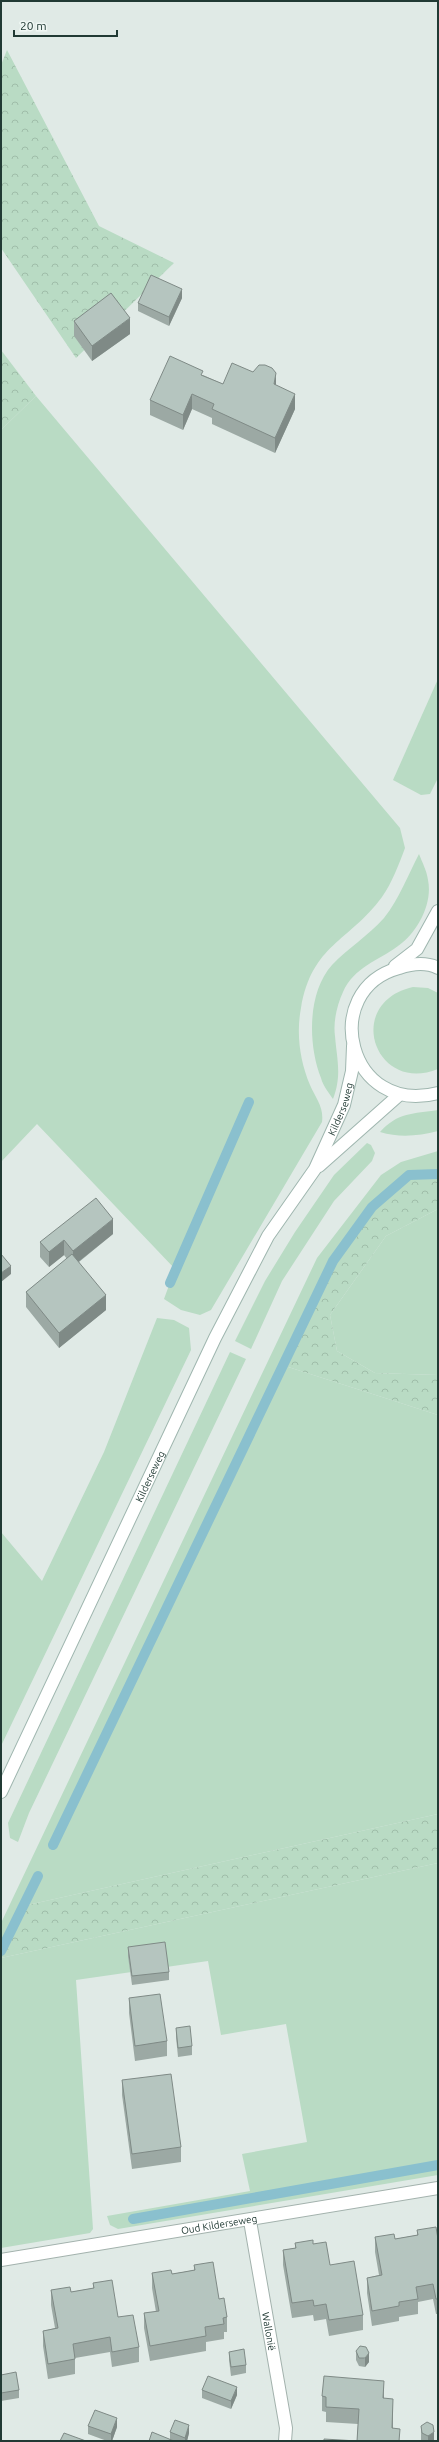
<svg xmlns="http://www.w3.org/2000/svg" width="439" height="2442" font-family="Ubuntu,sans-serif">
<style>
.green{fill:#b9dbc4}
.forest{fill:url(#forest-crowns)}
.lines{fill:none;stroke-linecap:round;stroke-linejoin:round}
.stream{stroke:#8ac0ce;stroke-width:10}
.street-casing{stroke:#a3b2ad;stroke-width:14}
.secondary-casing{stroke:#9fb6af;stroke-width:14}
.street{stroke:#fff;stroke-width:12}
.secondary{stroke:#fff;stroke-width:12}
.wall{fill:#9ca9a4}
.shaded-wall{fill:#7f8a86}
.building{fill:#b5c5bf;stroke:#7f8a86}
.labels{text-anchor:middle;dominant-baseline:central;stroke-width:4;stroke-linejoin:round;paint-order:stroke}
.street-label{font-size:10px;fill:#213a34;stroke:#f0f7f4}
</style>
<defs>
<pattern id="forest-crowns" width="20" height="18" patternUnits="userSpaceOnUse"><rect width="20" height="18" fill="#b9dbc4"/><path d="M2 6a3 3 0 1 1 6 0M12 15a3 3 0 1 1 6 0" fill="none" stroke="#9fbda9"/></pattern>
</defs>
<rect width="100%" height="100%" fill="#e0eae6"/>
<g class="green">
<path d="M36,396L400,828L405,848C399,864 392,883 382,897C349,942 312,944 301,1008C296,1034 300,1061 310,1085C316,1099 324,1107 322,1122L211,1310L200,1315L181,1310L164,1299L175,1269L37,1124L1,1162V430Z"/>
<polygon points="438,679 438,778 430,794 421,795 393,780"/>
<path d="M419,854C422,862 427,871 428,880C433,904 417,933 398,946C378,961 354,967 343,992C337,1005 333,1022 335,1036C337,1060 342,1075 333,1099C329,1093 323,1086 321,1078C308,1045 307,993 332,965C348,948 368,936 384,918C399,899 408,875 419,854Z"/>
<path d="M413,987L428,988L438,993V1069C375,1095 343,1003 413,987Z"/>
<path d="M438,1110V1131C418,1136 400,1138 380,1132C398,1112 413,1114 438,1110Z"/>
<polygon points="367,1143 371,1145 375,1153 372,1161 334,1201 282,1281 251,1349 235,1341 265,1281 295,1232 334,1175"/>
<polygon points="438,1151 438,1174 409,1175 372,1207 333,1261 282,1365 438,1415 438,1814 23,1906 1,1951 1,1923 317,1258 381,1175 401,1162"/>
<polygon points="438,1209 438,1375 375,1373 337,1351 330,1315 386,1236"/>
<polygon points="157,1318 174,1320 189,1328 191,1350 1,1746 1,1532 42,1581 104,1452"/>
<polygon points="230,1352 246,1359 29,1813 18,1842 10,1838 8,1823"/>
<polygon points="438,1863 438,2175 118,2229 110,2225 107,2216 250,2191 242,2154 307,2142 286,2024 221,2035 208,1961 76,1980 93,2229 90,2233 1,2248 1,1958"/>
</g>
<g class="forest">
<polygon points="7,50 99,226 174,263 76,358 1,248 1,65"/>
<polygon points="1,350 36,396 1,430"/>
<polygon points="438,1174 438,1209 386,1236 330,1315 337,1351 375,1373 438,1375 438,1415 282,1365 333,1261 372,1207 409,1175"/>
<polygon points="438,1814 438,1863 1,1958 1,1951 23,1906"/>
</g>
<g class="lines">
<g class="stream">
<polyline points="170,1283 249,1102"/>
<polyline points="53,1845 333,1261 372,1207 409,1175 438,1174"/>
<polyline points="1,1951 38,1876"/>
<polyline points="133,2219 438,2165"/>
</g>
<defs>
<g id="street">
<path id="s1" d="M250,2221L286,2428L285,2441"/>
<path id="s2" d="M1,2260L438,2188"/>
</g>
<g id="secondary">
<polyline points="395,966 417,949 438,911"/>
<path d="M438,968C426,962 411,964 399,968C318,990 348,1117 438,1093"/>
<polyline points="319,1166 399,1095"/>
<path id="s3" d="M1,1792L215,1338L268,1236L315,1169L344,1105L352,1071L353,1046"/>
</g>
</defs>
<use href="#street" class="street-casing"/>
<use href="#secondary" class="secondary-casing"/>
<use href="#street" class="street"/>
<use href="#secondary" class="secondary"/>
</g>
<g class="wall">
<polygon points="182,298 169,326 138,311 138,303"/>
<polygon points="74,321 130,334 92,361 74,336"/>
<polygon points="203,375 223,384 276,385 295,409 275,453 212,424 212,418 192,409 183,430 150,415 150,400"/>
<polygon points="113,1234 79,1262 106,1310 59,1348 26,1307 26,1292 67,1259 64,1255 49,1267 40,1257 40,1242"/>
<polygon points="128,1947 169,1972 169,1980 132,1985 128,1956"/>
<polygon points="129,1998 167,2041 167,2056 135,2061 129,2013"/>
<polygon points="176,2028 192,2046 192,2055 178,2057 176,2037"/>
<polygon points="122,2080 181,2147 181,2162 132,2169 122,2095"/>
<polygon points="417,2230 438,2239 438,2314 436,2314 433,2299 418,2302 418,2314 399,2317 399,2321 372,2326 367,2293 367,2278 379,2275 375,2252 375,2237 395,2239 417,2235"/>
<polygon points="295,2243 330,2265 363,2315 363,2330 329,2336 326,2319 314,2321 313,2315 292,2318 283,2265 283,2250 295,2248"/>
<polygon points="194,2265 219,2299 227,2317 227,2332 224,2332 224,2339 206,2342 206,2351 150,2361 144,2328 144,2313 156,2312 152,2288 152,2273 172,2274 194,2270"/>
<polygon points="93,2283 139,2347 139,2362 112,2367 110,2352 75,2358 75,2374 48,2379 43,2346 43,2331 55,2328 51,2305 51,2290 71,2292 93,2288"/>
<polygon points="356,2351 369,2362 365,2367 359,2366 356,2360"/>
<polygon points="229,2352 246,2365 246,2373 231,2376 229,2360"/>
<polygon points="1,2375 19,2390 19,2398 1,2401"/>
<polygon points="202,2390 237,2395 231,2409 202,2398"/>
<polygon points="322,2396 384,2398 393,2414 393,2428 400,2441 357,2441 358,2424 326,2422 326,2412 322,2411"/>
<polygon points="88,2426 117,2427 112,2441 107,2441 88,2434"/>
<polygon points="421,2426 434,2441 421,2441"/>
<polygon points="170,2432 189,2433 187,2441 149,2441 170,2439"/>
</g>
<g class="shaded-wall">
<polygon points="182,289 182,298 169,326 169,317"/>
<polygon points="130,318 130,334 92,361 92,346"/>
<polygon points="276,373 276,388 274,384"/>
<polygon points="192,394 192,409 183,430 183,415"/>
<polygon points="295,394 295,409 275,453 275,438"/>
<polygon points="113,1219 113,1234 73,1266 73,1251"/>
<polygon points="64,1240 64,1255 49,1267 49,1252"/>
<polygon points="11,1266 11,1274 1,1282 1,1273"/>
<polygon points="106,1295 106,1310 59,1348 59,1333"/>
<polygon points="369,2353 369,2362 365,2367 365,2358"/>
<polygon points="384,2381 384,2396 383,2414 383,2398"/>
<polygon points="237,2387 237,2395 231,2409 231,2401"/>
<polygon points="393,2399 393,2414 392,2441 392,2428"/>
<polygon points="117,2418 117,2427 112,2441 111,2441 111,2434"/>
<polygon points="189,2425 189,2433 187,2441 185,2441 185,2438"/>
<polygon points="434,2432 434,2441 428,2441 428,2436"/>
</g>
<g class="building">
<polygon points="151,275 182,289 169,317 138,303"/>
<polygon points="111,293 130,318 92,346 74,321"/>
<polygon points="170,356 203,371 201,375 223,384 232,363 253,372 259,365 265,365 272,368 276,373 274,384 295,394 275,438 212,409 214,404 192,394 183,415 150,400"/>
<polygon points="96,1198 113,1219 73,1251 64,1240 49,1252 40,1242"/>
<polygon points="1,1254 11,1266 1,1273"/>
<polygon points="72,1254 106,1295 59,1333 26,1292"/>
<polygon points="165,1942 169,1972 132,1976 128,1947"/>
<polygon points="160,1994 167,2041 135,2046 129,1998"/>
<polygon points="190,2026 192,2046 178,2048 176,2028"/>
<polygon points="171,2074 181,2147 132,2154 122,2080"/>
<polygon points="436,2227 438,2239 438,2299 436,2299 433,2284 416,2287 418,2299 399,2302 399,2306 372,2311 367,2278 382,2275 375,2237 394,2234 395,2239 418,2235 417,2230"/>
<polygon points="313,2240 313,2244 326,2242 330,2265 354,2261 363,2315 329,2320 326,2304 314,2306 313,2300 292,2303 283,2250 296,2248 295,2243"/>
<polygon points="213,2262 219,2299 224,2298 227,2317 223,2318 224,2324 205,2327 206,2336 150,2346 144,2313 159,2311 152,2273 171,2270 172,2274 184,2272 195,2270 194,2265"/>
<polygon points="112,2280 118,2317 133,2315 139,2347 112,2352 110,2337 73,2344 75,2359 48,2364 43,2331 58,2328 51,2290 70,2287 71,2292 94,2288 93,2283"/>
<polygon points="360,2346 366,2347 369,2353 365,2358 359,2358 356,2351"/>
<polygon points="244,2349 246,2365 231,2367 229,2352"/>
<polygon points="16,2372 19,2390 1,2393 1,2375"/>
<polygon points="208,2376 237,2387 231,2401 202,2390"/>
<polygon points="324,2376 384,2381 383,2398 393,2399 392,2428 400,2429 399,2441 324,2441 324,2439 357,2441 359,2409 326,2407 326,2397 322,2396"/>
<polygon points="95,2410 117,2418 111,2434 88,2426"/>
<polygon points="175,2420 189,2425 185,2438 170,2432"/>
<polygon points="427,2422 433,2425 434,2432 428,2436 422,2433 421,2426"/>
<polygon points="152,2432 174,2441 149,2441"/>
<polygon points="64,2433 86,2441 60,2441"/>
</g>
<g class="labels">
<g class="street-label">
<text stroke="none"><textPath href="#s3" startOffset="764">Kilderseweg</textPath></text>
<text stroke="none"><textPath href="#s3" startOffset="349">Kilderseweg</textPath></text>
<text stroke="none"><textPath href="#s2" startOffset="221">Oud Kilderseweg</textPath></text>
<text stroke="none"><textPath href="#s1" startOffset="112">Wallonië</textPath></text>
</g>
</g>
<rect width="439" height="2442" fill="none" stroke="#213a34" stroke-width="4"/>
<path d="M14 30v6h103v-6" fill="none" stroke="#213a34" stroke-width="2"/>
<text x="20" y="30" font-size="12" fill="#213a34" stroke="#f0f7f4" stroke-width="3" paint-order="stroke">20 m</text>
</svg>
